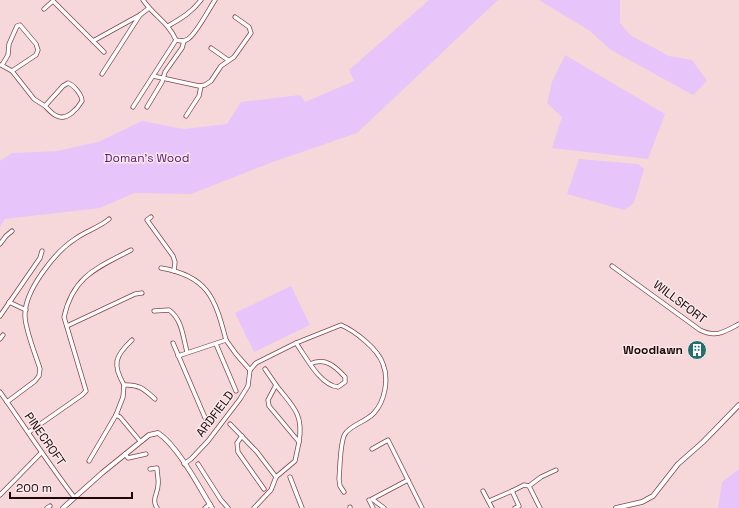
<svg xmlns="http://www.w3.org/2000/svg" width="739" height="508" font-family="'Space Grotesk',sans-serif">
<style>
.green{fill:#e7c4f9}
.lines{fill:none;stroke-linecap:round;stroke-linejoin:round}
.minor-casing{stroke:#83454c;stroke-width:5}
.tertiary-casing{stroke:#83454c;stroke-width:5.5}
.minor{stroke:#fff;stroke-width:3.5}
.tertiary{stroke:#fff;stroke-width:4}
.labels{text-anchor:middle;dominant-baseline:central;stroke-width:3;stroke-linejoin:round;paint-order:stroke}
.park-label{font-size:12px;fill:#5c1677;stroke:#f9e9ea}
.street-label{font-size:12px;fill:#1e070a;stroke:#f9e9ea}
.poi-label{font-size:12px;font-weight:bold;fill:#1e070a;stroke:#f9e9ea;text-anchor:end}
</style>
<rect width="100%" height="100%" fill="#f6d8da"/>
<g class="green">
<polygon points="429,0 498,0 357,133 270,163 191,194 134,193 100,208 5,219 0,227 0,161 12,153 57,151 98,142 142,121 184,129 227,124 241,102 300,95 305,102 354,81 349,70"/>
<polygon points="539,0 620,0 620,23 630,35 669,56 692,60 707,81 693,95 611,50 590,31"/>
<polygon points="565,55 665,114 648,159 552,148 562,117 547,103 552,82"/>
<polygon points="579,159 638,164 644,169 634,203 624,210 567,194"/>
<polygon points="291,286 310,325 254,352 235,313"/>
<polygon points="739,469 739,508 718,508 722,482"/>
</g>
<g class="lines">
<defs>
<g id="minor">
<path d="M143,0C154,16 168,22 176,40C180,41 184,42 188,39C196,34 209,9 215,0"/>
<polyline points="44,9 53,1 104,52"/>
<path d="M168,26C182,18 192,12 201,0"/>
<polyline points="93,41 140,15 149,8"/>
<polyline points="211,48 228,60"/>
<polyline points="1,65 12,71 34,99 45,106"/>
<polyline points="2,65 8,55 9,44 17,26 20,25 36,44 38,50 36,55 12,71"/>
<polyline points="102,74 140,15"/>
<polyline points="153,76 199,86 205,85 211,81 221,66 234,57 251,33 249,27 235,17"/>
<path d="M68,83C74,85 82,95 82,101C78,108 67,121 57,116C53,115 48,109 45,106L63,86Z"/>
<polyline points="133,107 176,40"/>
<polyline points="147,107 162,82 165,72 182,48 184,41"/>
<polyline points="186,116 199,96 201,86"/>
<polyline points="151,217 147,220 173,256 175,262 174,271"/>
<polyline points="0,244 6,236 12,231"/>
<path d="M612,266L700,330C716,338 724,332 739,324"/>
<path d="M161,268C208,276 215,298 226,340"/>
<polyline points="9,302 26,310"/>
<path d="M154,311L169,310C182,319 183,337 187,352"/>
<polyline points="0,316 40,258 42,251"/>
<polyline points="67,326 135,294 142,293"/>
<polyline points="0,339 3,335"/>
<polyline points="173,343 206,420 213,417"/>
<path d="M296,343C306,357 320,385 338,387L345,382V377C335,366 325,357 310,364"/>
<polyline points="216,344 236,391"/>
<polyline points="178,356 226,340 236,354 250,370"/>
<path d="M250,370L256,363L296,343L341,325C355,331 378,349 383,364C389,379 385,401 374,413C366,422 350,425 345,434C340,441 340,469 339,479L340,486L344,492"/>
<path d="M124,385C112,364 115,356 132,340"/>
<path d="M276,385C292,406 304,413 299,442"/>
<path d="M0,392C25,427 48,463 74,497"/>
<path d="M7,402L35,381L39,376L40,369C36,356 25,329 25,316C24,291 55,252 75,239C86,231 100,227 109,219"/>
<path d="M116,415L123,397L124,385C139,384 144,389 155,399"/>
<polyline points="230,424 257,452 276,477"/>
<path d="M29,432L82,395L86,391L64,317C73,276 97,268 131,250"/>
<polyline points="242,436 237,443 238,452 264,489"/>
<polyline points="372,449 388,440 422,508"/>
<polyline points="125,454 128,458 146,454"/>
<polyline points="89,461 116,415 120,417 140,441"/>
<polyline points="184,464 191,459 208,441 240,399 248,386 250,370"/>
<polyline points="198,464 221,500 228,508"/>
<path d="M150,469L157,468C157,474 159,480 158,485C158,494 151,499 157,508"/>
<polyline points="290,477 302,508"/>
<polyline points="529,486 541,477 556,470"/>
<polyline points="483,491 492,508"/>
<polyline points="512,491 524,485 529,486 540,508"/>
<polyline points="0,495 41,453"/>
<polyline points="369,500 373,508"/>
<polyline points="489,501 512,491 519,506 515,508"/>
<polyline points="350,507 350,508"/>
<polyline points="47,508 50,506"/>
<polyline points="205,508 210,504"/>
<polyline points="254,508 271,490 276,477 295,461 299,442 269,406 268,400 276,385 265,369"/>
<polyline points="384,508 372,499 408,480"/>
</g>
<g id="tertiary">
<path d="M63,508L102,473L149,435L158,433C178,446 199,487 212,508"/>
<polyline points="616,508 642,502 653,496 678,464 703,442 739,405"/>
</g>
</defs>
<use href="#minor" class="minor-casing"/>
<use href="#tertiary" class="tertiary-casing"/>
<use href="#minor" class="minor"/>
<use href="#tertiary" class="tertiary"/>
</g>
<defs>
<symbol id="building-disc" viewBox="-11 -11 22 22"><circle r="9.5" fill="#246f6e" stroke="#f9e9ea"/><path d="M-4-6H4V6H1V3H-1V6H-4ZM-2.5-4.3h1.7v1.8h-1.7ZM.8-4.3h1.7v1.8H.8ZM-2.5-1h1.7V.8h-1.7ZM.8-1h1.7V.8H.8Z" fill="#fff"/></symbol>
</defs>
<g fill-rule="evenodd">
<use href="#building-disc" x="686" y="339" width="22" height="22"/>
</g>
<g class="labels">
<g class="park-label">
<text x="147" y="158">Doman's Wood</text>
</g>
<g class="street-label">
<text transform="translate(680 302) rotate(37)">WILLSFORT</text>
<text transform="translate(215 414) rotate(-53)">ARDFIELD</text>
<text transform="translate(45 439) rotate(55)">PINECROFT</text>
</g>
<g class="poi-label">
<text x="683" y="350">Woodlawn</text>
</g>
</g>
<path d="M10 492v6h122v-6" fill="none" stroke="#1e070a" stroke-width="2"/>
<text x="16" y="492" font-size="12" fill="#1e070a" stroke="#f9e9ea" stroke-width="3" paint-order="stroke">200 m</text>
</svg>
